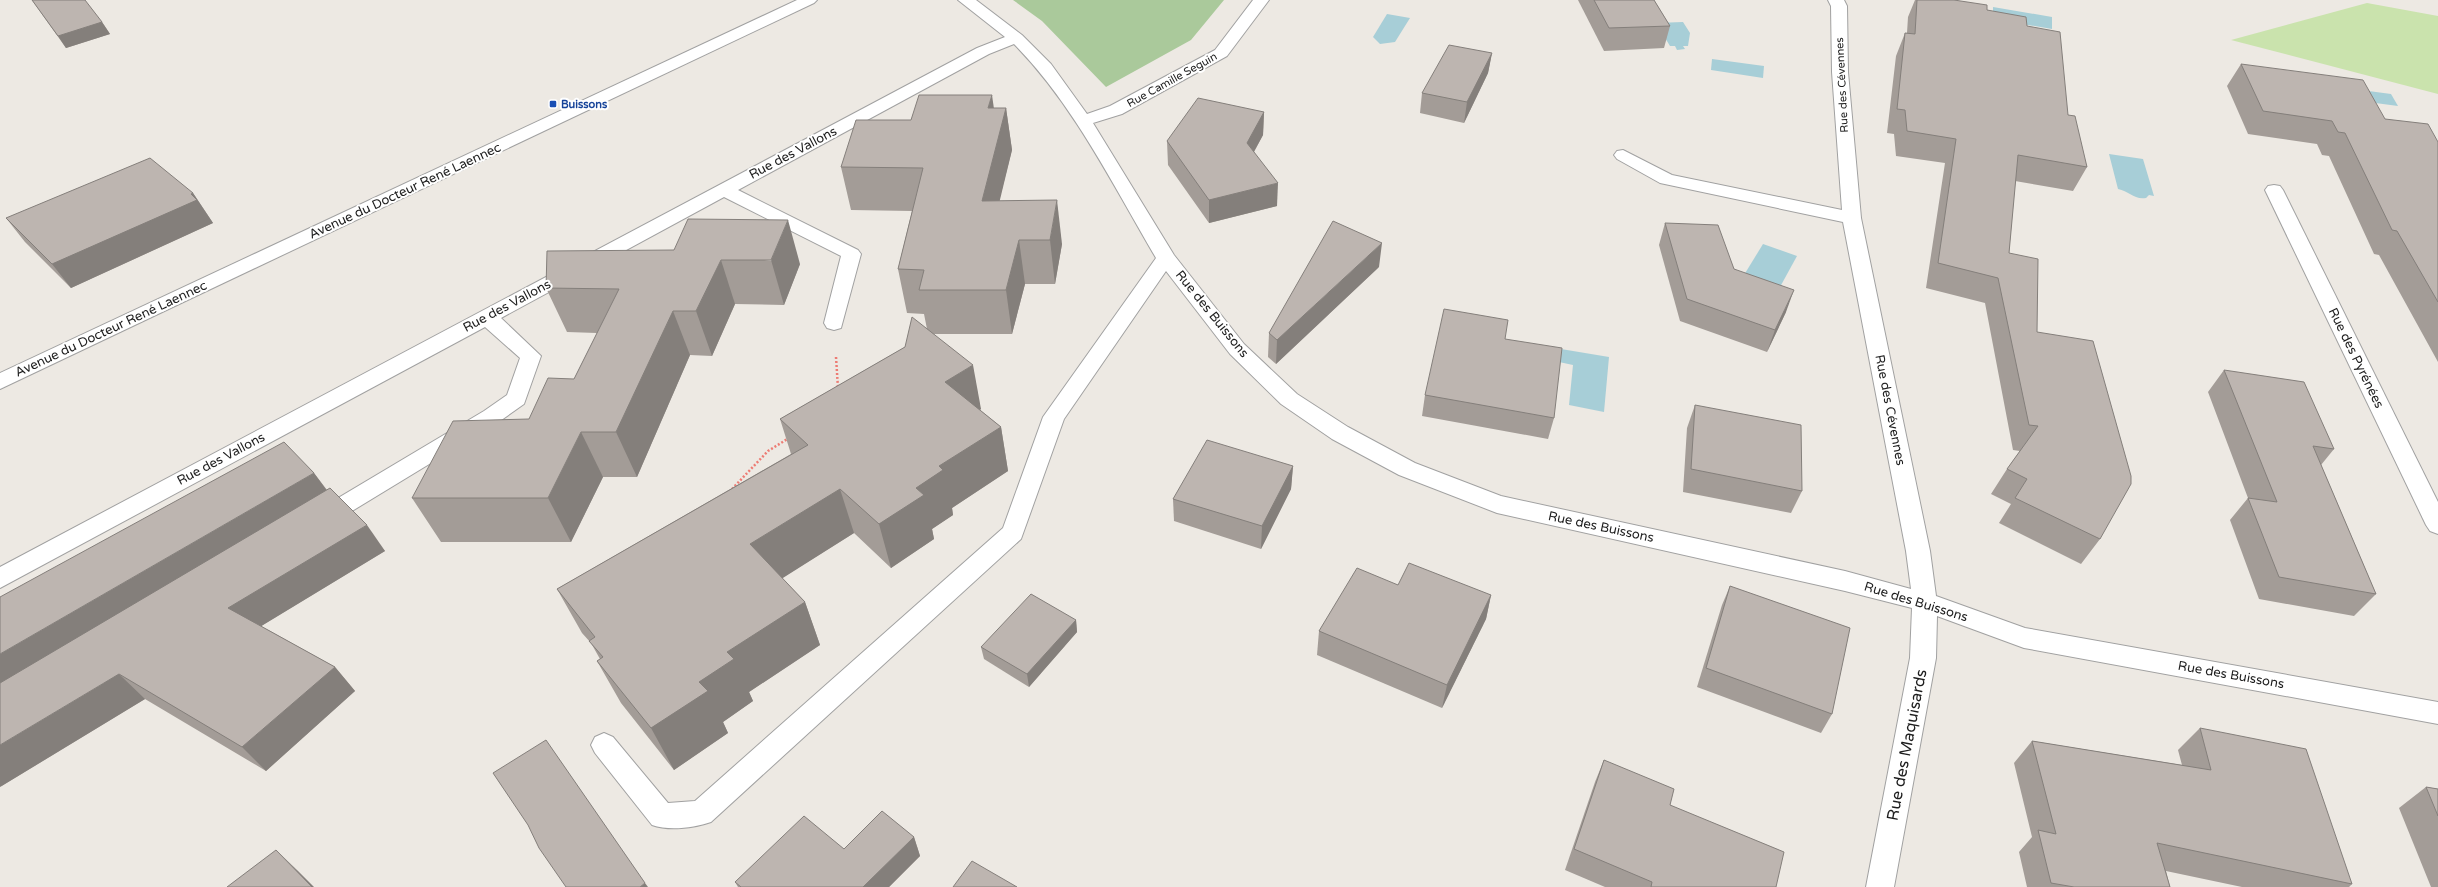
<svg xmlns="http://www.w3.org/2000/svg" width="2438" height="887" font-family="'Varela Round',sans-serif">
<style>
.grass{fill:#cae3ad}
.forest{fill:#aac99b}
.water{fill:#a7ced7}
.lines{fill:none;stroke-linecap:round;stroke-linejoin:round}
.minor-casing{stroke:#a1a1a1;stroke-width:2}
.path{stroke:#ed7c74;stroke-width:2.5;stroke-dasharray:2 2;stroke-linecap:butt}
.minor{fill:#fff;fill-rule:evenodd}
.wall{fill:#a39c97}
.shaded-wall{fill:#847f7b}
.building{fill:#bdb5b0;stroke:#847f7b}
.transit-dot{fill:#1a4fb4;stroke:#fff;stroke-width:1.5}
.labels{text-anchor:middle;dominant-baseline:central;stroke-width:4;stroke-linejoin:round;paint-order:stroke}
.far-street-label{font-size:11px;fill:#1d1d1d;stroke:#fff}
.far-transit-label{font-size:11px;font-weight:bold;fill:#164399;stroke:#fff;text-anchor:start}
.street-label{font-size:13px;fill:#1d1d1d;stroke:#fff}
.near-street-label{font-size:16px;fill:#1d1d1d;stroke:#fff}
</style>
<rect width="100%" height="100%" fill="#ede9e3"/>
<polygon class="grass" points="2367,3 2438,16 2438,94 2231,40"/>
<polygon class="forest" points="1013,0 1224,0 1191,40 1106,87 1042,21"/>
<g class="water">
<polygon points="1993,7 2052,17 2052,29 1993,19"/>
<polygon points="1387,14 1410,18 1395,42 1380,44 1373,37"/>
<polygon points="1683,22 1690,33 1688,46 1683,46 1685,49 1677,50 1675,46 1670,46 1656,23"/>
<polygon points="1712,59 1764,66 1763,78 1711,70"/>
<polygon points="2309,83 2391,94 2398,106 2315,95"/>
<path d="M2109,154L2143,159L2154,196L2149,195L2146,198C2134,200 2129,191 2118,189Z"/>
<polygon points="1763,244 1797,256 1780,287 1744,275"/>
<polygon points="1561,349 1609,357 1604,412 1569,405 1573,365 1559,362"/>
</g>
<g class="lines">
<defs>
<g id="minor">
<polygon points="797,0 817,0 814,3 0,389 0,373"/>
<path d="M958,0H976L1022,35L1051,64L1087,114L1110,106L1215,50L1253,0H1269L1227,56L1122,114L1093,123L1174,255L1244,344L1297,394L1348,427L1415,463L1501,496L1845,571L1911,589L1906,551L1843,222L1660,183L1617,159L1614,155L1617,151L1623,150L1672,175L1842,210L1832,72L1831,6L1828,0H1844L1847,6L1848,72L1861,218L1930,551L1936,596L2025,628L2438,702V724L2024,648L1937,616L1936,658L1894,887H1866L1910,658L1912,608L1845,591L1497,513L1399,475L1332,439L1281,404L1230,354L1166,271L1064,419L1021,539L711,822C694,828 669,831 652,825L595,753L591,745L595,737L604,733L613,737L668,803L695,801L1003,528L1043,417L1156,258C1113,185 1074,105 1014,44L989,54L738,190L858,250L861,254L841,328L834,330L827,328L824,323L841,256L724,197L501,318L541,356L524,404L500,421L329,525L321,528L313,525L309,519L313,513L484,411L507,395L520,358L485,327L0,588V567L977,48L1005,37Z"/>
<polygon points="2274,185 2280,186 2283,190 2438,502 2438,534 2430,531 2426,525 2265,190 2268,186"/>
</g>
</defs>
<use href="#minor" class="minor-casing"/>
<g class="path">
<polyline points="836,357 838,388"/>
<polyline points="732,489 768,451 789,438"/>
</g>
<use href="#minor" class="minor"/>
</g>
<g class="wall">
<polygon points="32,0 102,22 110,34 66,48"/>
<polygon points="1578,0 1654,0 1670,26 1664,48 1604,51"/>
<polygon points="1915,0 1954,0 1987,10 2027,26 2068,115 2087,167 2073,191 2015,181 2009,253 2037,332 2100,539 2081,564 1999,523 2011,504 1991,494 2007,469 2020,451 2013,450 1985,303 1926,288 1945,163 1896,156 1894,134 1887,133 1896,56 1905,33 1907,33 1908,17"/>
<polygon points="1492,53 1488,73 1464,123 1420,113 1422,93"/>
<polygon points="2241,64 2385,119 2438,142 2438,362 2379,255 2374,254 2329,156 2322,155 2317,144 2248,134 2227,86"/>
<polygon points="994,108 1006,108 1012,150 999,201 1062,244 1055,284 1025,284 1012,334 934,334 981,409 980,410 1001,427 1008,471 952,508 953,515 932,529 934,539 891,568 854,533 782,578 805,602 820,645 749,692 753,701 723,722 728,733 674,770 621,703 597,661 600,659 591,643 582,633 557,589 791,454 780,419 905,347 927,329 924,314 907,313 898,269 912,211 851,210 841,167 911,120"/>
<polygon points="1264,112 1263,135 1254,152 1277,206 1209,223 1168,165 1167,141"/>
<polygon points="193,193 213,223 71,288 25,242 6,218"/>
<polygon points="1665,223 1734,269 1786,312 1767,352 1680,321 1659,245"/>
<polygon points="674,250 800,264 784,305 735,304 712,356 690,355 637,477 603,477 571,542 441,542 412,498 529,419 574,379 597,333 567,332 546,288"/>
<polygon points="1379,267 1276,364 1268,357 1269,333"/>
<polygon points="1505,339 1554,418 1548,439 1422,416 1425,395"/>
<polygon points="2224,370 2334,449 2321,465 2376,594 2354,616 2259,599 2230,520 2248,498 2208,392"/>
<polygon points="1695,405 1802,491 1791,513 1683,492 1687,428"/>
<polygon points="1293,466 1291,489 1261,549 1174,521 1173,499"/>
<polygon points="314,473 327,490 385,551 261,626 335,667 355,691 266,771 145,699 0,787"/>
<polygon points="1398,585 1491,595 1486,619 1442,708 1317,655 1319,631"/>
<polygon points="1730,586 1832,714 1821,733 1697,687 1722,605"/>
<polygon points="1076,620 1077,632 1029,687 984,659 981,647"/>
<polygon points="2200,728 2352,884 2349,887 2242,887 2166,871 2170,887 2027,887 2019,852 2032,837 2014,763 2032,741 2182,765 2178,750"/>
<polygon points="1604,760 1670,805 1776,887 1605,887 1565,870 1595,782"/>
<polygon points="2426,787 2438,789 2438,887 2431,887 2399,808"/>
<polygon points="914,837 920,856 889,887 738,887 735,882 844,849"/>
</g>
<g class="shaded-wall">
<polygon points="102,22 110,34 66,48 58,36"/>
<polygon points="1492,53 1488,73 1464,123 1467,102"/>
<polygon points="992,95 998,137 988,108"/>
<polygon points="1006,108 1012,150 989,245 982,201"/>
<polygon points="1264,112 1263,135 1246,166 1247,143"/>
<polygon points="1278,183 1277,206 1209,223 1209,200"/>
<polygon points="193,193 213,223 71,288 52,264"/>
<polygon points="1057,200 1062,244 1055,284 1050,240"/>
<polygon points="788,220 800,264 784,305 771,260"/>
<polygon points="1019,240 1025,284 1012,334 1006,290"/>
<polygon points="1382,243 1379,267 1276,364 1277,340"/>
<polygon points="721,260 735,304 712,356 696,311"/>
<polygon points="1794,290 1786,312 1767,352 1775,330"/>
<polygon points="673,311 690,355 637,477 616,432"/>
<polygon points="973,365 981,409 954,426 945,382"/>
<polygon points="1001,427 1008,471 952,508 953,515 932,529 934,539 891,568 879,524 939,466"/>
<polygon points="581,432 603,477 571,542 548,498"/>
<polygon points="1293,466 1291,489 1261,549 1262,526"/>
<polygon points="314,473 333,499 0,695 0,654"/>
<polygon points="840,489 854,533 767,588 750,544"/>
<polygon points="367,525 385,551 250,633 228,608"/>
<polygon points="1491,595 1486,619 1442,708 1447,685"/>
<polygon points="805,602 820,645 749,692 753,701 723,722 728,733 674,770 651,728 699,682 727,652"/>
<polygon points="1076,620 1077,632 1029,687 1027,674"/>
<polygon points="335,667 355,691 266,771 242,747"/>
<polygon points="119,674 145,699 0,787 0,745"/>
<polygon points="914,837 920,856 889,887 863,887"/>
<polygon points="276,850 298,871 314,887 312,887"/>
<polygon points="645,883 648,887 640,887"/>
</g>
<g class="building">
<polygon points="32,0 85,0 102,22 58,36"/>
<polygon points="1594,0 1654,0 1670,26 1609,28"/>
<polygon points="1917,0 1954,0 1987,5 1987,10 2026,17 2027,26 2060,32 2068,115 2075,116 2087,167 2018,155 2009,253 2038,259 2037,332 2093,341 2131,476 2131,484 2100,539 2015,498 2027,479 2007,469 2038,426 2029,425 1998,278 1938,263 1956,139 1907,131 1905,110 1897,109 1905,33 1915,34"/>
<polygon points="1449,45 1492,53 1467,102 1422,93"/>
<polygon points="2241,64 2363,80 2385,119 2428,124 2438,142 2438,302 2397,231 2392,230 2345,133 2338,132 2332,121 2263,111"/>
<polygon points="919,95 992,95 988,108 1006,108 982,201 1057,200 1050,240 1019,240 1006,290 919,290 924,270 898,269 923,168 841,167 856,120 911,120"/>
<polygon points="1198,98 1264,112 1247,143 1278,183 1209,200 1167,141"/>
<polygon points="150,158 193,193 191,194 197,200 52,264 6,218"/>
<polygon points="688,219 788,220 771,260 721,260 696,311 673,311 616,432 581,432 548,498 412,498 453,421 529,419 548,378 574,379 619,289 546,288 547,251 674,250"/>
<polygon points="1333,221 1382,243 1277,340 1269,333"/>
<polygon points="1665,223 1718,225 1734,269 1794,290 1775,330 1687,299"/>
<polygon points="1444,309 1508,320 1505,339 1562,348 1554,418 1425,395"/>
<polygon points="912,317 973,365 945,382 1001,427 939,466 943,470 916,488 924,495 879,524 840,489 750,544 805,602 727,652 734,659 699,682 708,691 651,728 597,661 603,657 589,641 595,637 557,589 808,445 780,419 905,347"/>
<polygon points="2224,370 2304,382 2334,449 2313,446 2376,594 2279,577 2248,498 2277,502"/>
<polygon points="1695,405 1801,425 1802,491 1691,469"/>
<polygon points="1207,440 1293,466 1262,526 1173,499"/>
<polygon points="284,442 314,473 0,654 0,597"/>
<polygon points="330,488 367,525 228,608 335,667 242,747 119,674 0,745 0,683"/>
<polygon points="1409,563 1491,595 1447,685 1319,631 1357,568 1398,585"/>
<polygon points="1730,586 1850,628 1832,714 1706,668"/>
<polygon points="1031,594 1076,620 1027,674 981,647"/>
<polygon points="2200,728 2306,749 2352,884 2157,843 2170,887 2074,887 2051,883 2038,830 2056,834 2032,741 2211,770"/>
<polygon points="546,740 645,883 640,887 566,887 539,848 528,825 493,773"/>
<polygon points="1604,760 1674,789 1670,805 1784,852 1776,887 1651,887 1652,882 1574,849"/>
<polygon points="2426,787 2438,789 2438,816"/>
<polygon points="882,811 914,837 863,887 741,887 735,882 804,816 844,849"/>
<polygon points="276,850 312,887 227,887"/>
<polygon points="972,861 1017,887 953,887"/>
</g>
<rect class="transit-dot" x="549" y="100" width="8" height="8" rx="2"/>
<g class="labels">
<g class="far-street-label">
<text transform="translate(1172 80) rotate(-29)">Rue Camille Seguin</text>
<text transform="translate(1842 85) rotate(-93)">Rue des Cévennes</text>
</g>
<g class="far-transit-label">
<text x="561" y="104">Buissons</text>
</g>
<g class="street-label">
<text transform="translate(793 153) rotate(-28)">Rue des Vallons</text>
<text transform="translate(405 191) rotate(-25)">Avenue du Docteur René Laennec</text>
<text transform="translate(507 306) rotate(-28)">Rue des Vallons</text>
<text transform="translate(1212 314) rotate(51)">Rue des Buissons</text>
<text transform="translate(111 329) rotate(-25)">Avenue du Docteur René Laennec</text>
<text transform="translate(2356 358) rotate(64)">Rue des Pyrénées</text>
<text transform="translate(1890 410) rotate(79)">Rue des Cévennes</text>
<text transform="translate(221 459) rotate(-28)">Rue des Vallons</text>
<text transform="translate(1601 527) rotate(12)">Rue des Buissons</text>
<text transform="translate(1916 602) rotate(17)">Rue des Buissons</text>
<text transform="translate(2231 675) rotate(10)">Rue des Buissons</text>
</g>
<g class="near-street-label">
<text transform="translate(1907 745) rotate(-79)">Rue des Maquisards</text>
</g>
</g>
</svg>
